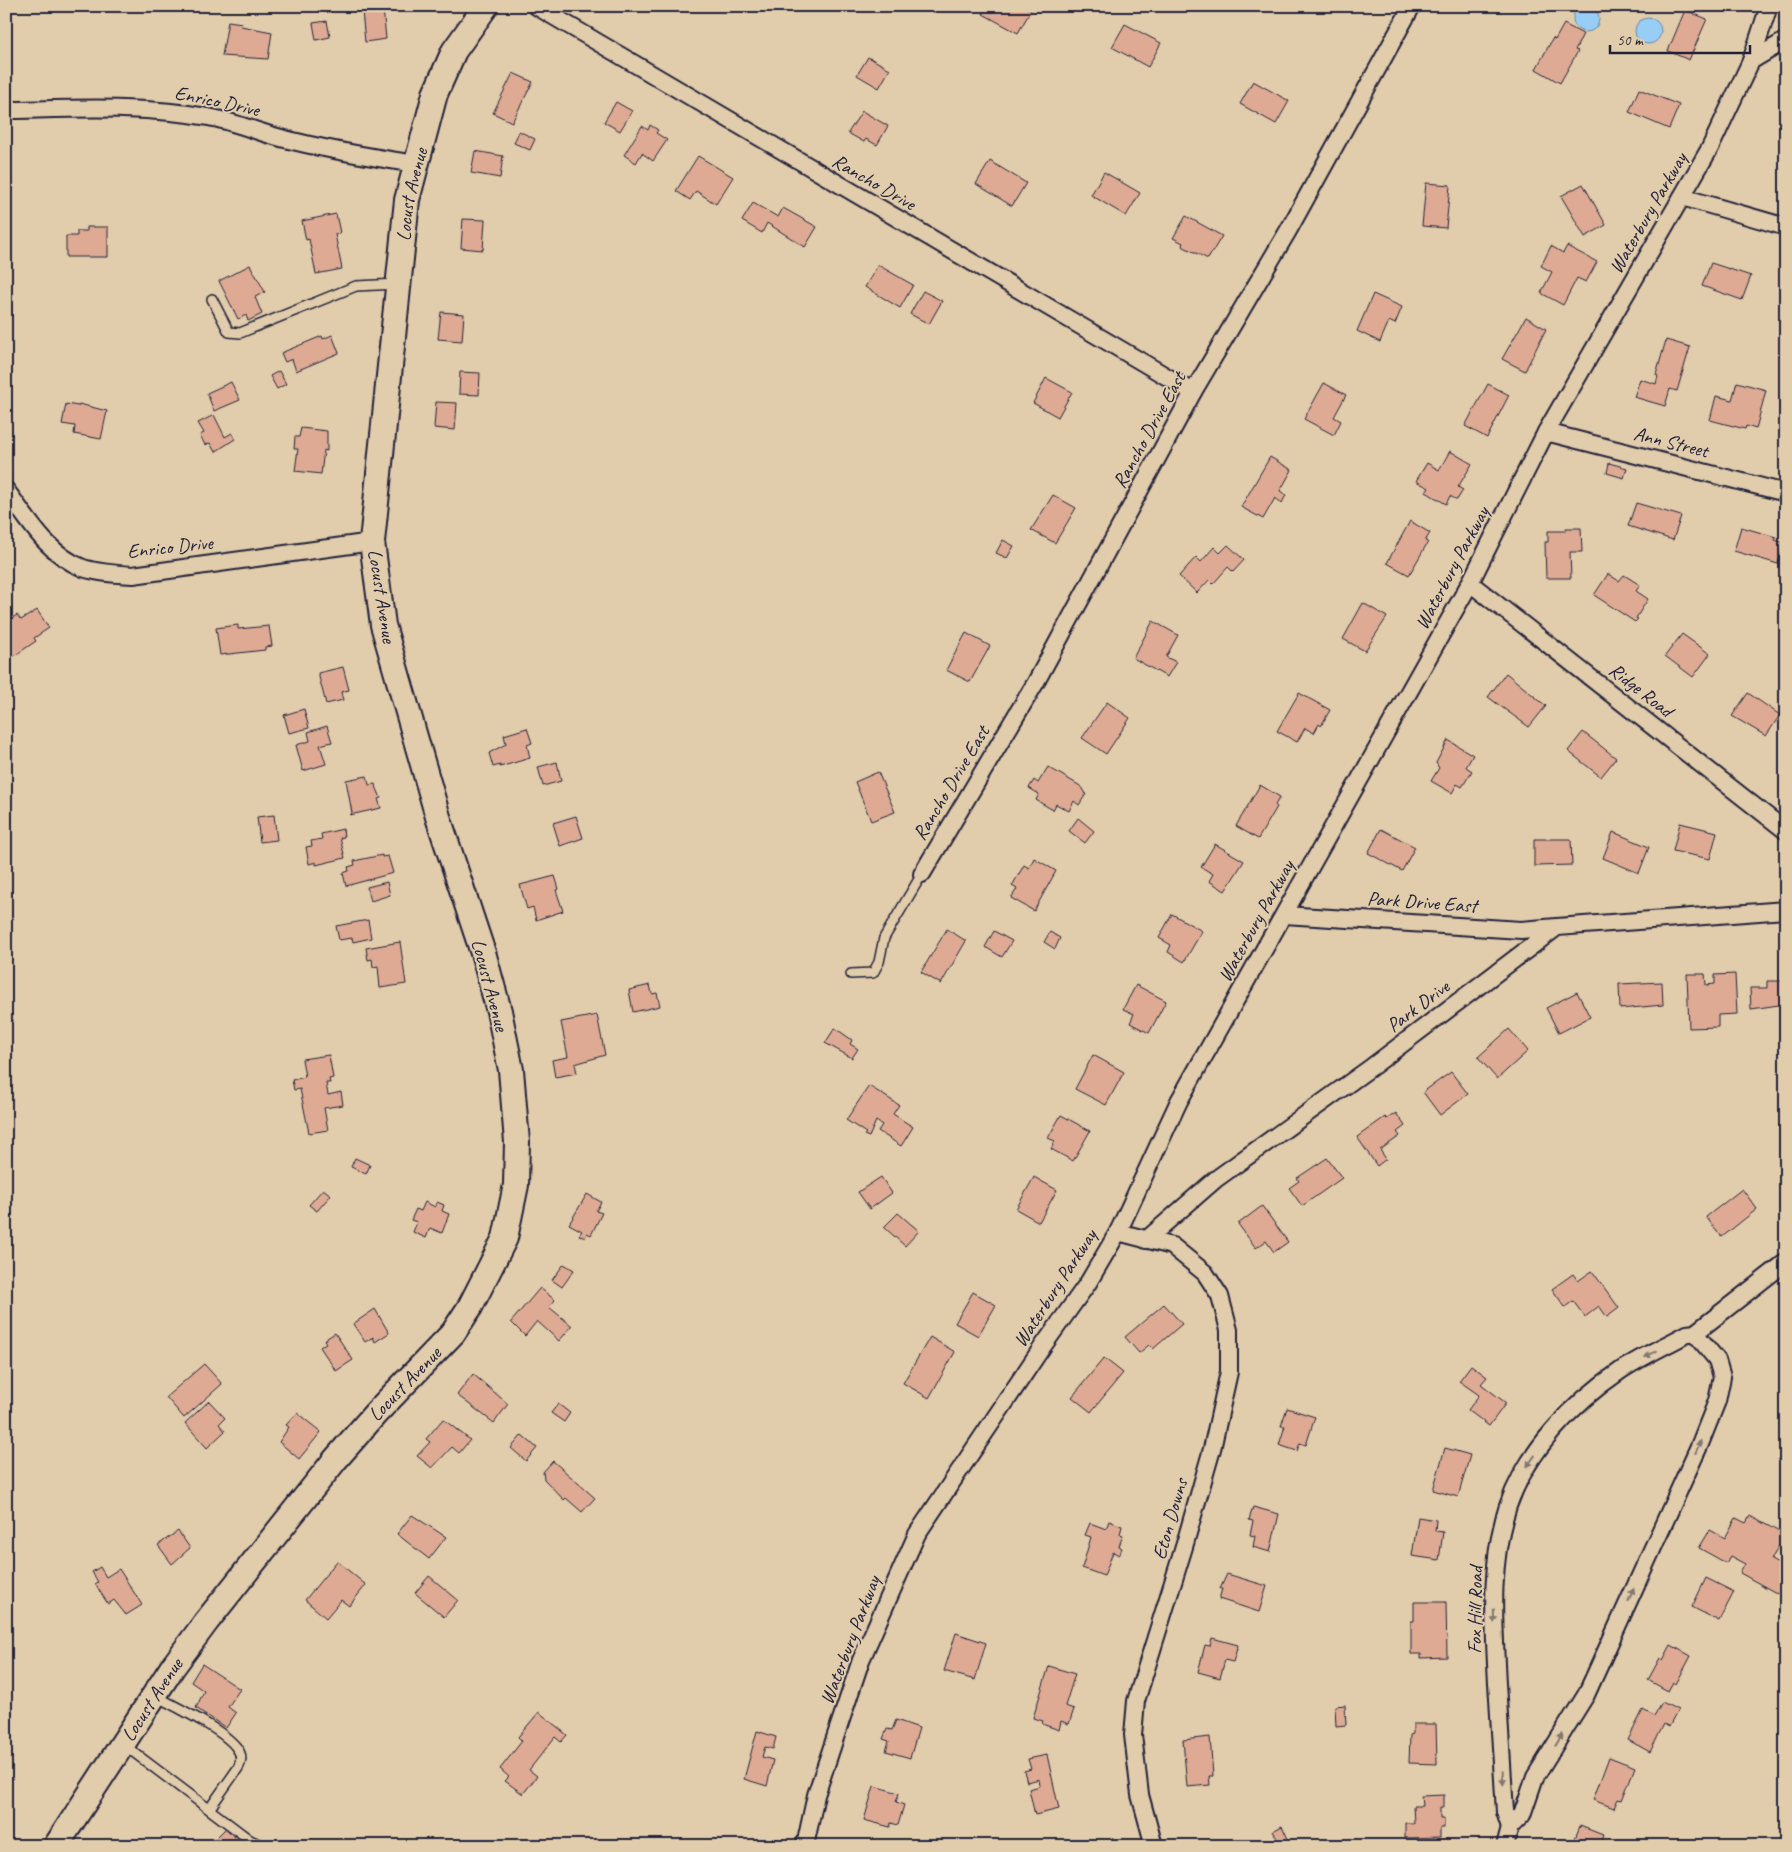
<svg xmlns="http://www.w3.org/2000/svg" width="1792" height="1852" font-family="Caveat,sans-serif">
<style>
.water{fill:#98cef6;stroke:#6989ab}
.building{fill:#dfaa93;stroke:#22223b}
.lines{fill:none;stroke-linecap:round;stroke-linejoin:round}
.lane-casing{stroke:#22223b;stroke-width:12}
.street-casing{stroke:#22223b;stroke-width:20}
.secondary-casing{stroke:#22223b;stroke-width:28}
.lane{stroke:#e1ccab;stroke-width:9}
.street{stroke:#e1ccab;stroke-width:16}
.secondary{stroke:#e1ccab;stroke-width:24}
.oneway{fill:#827773}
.labels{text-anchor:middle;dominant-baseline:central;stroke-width:4;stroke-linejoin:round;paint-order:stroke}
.street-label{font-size:20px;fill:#22223b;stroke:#e1ccab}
</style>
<rect width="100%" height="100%" fill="#e1ccab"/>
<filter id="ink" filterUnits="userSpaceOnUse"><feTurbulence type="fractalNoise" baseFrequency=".02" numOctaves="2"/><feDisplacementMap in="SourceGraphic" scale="10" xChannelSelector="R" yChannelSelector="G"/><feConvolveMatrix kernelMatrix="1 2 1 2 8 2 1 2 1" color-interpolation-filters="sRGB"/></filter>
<g filter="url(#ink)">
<g class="water">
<circle cx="1586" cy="19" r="13"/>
<circle cx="1648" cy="31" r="13"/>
</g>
<g class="building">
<polygon points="987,6 1024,6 1031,10 1018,33 983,14"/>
<polygon points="383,8 386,39 365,42 362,11"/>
<polygon points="1685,10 1707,19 1689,60 1668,51"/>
<polygon points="228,21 242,23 241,26 272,32 268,59 222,56"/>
<polygon points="327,21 330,37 316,40 313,23"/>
<polygon points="1125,24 1161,43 1148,67 1112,47"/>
<polygon points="1564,24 1583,34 1575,50 1578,51 1560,83 1536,69 1553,38 1555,40"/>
<polygon points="868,57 890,69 879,88 857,75"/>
<polygon points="513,73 533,82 512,122 493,113"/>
<polygon points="1253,81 1289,101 1276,124 1240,104"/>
<polygon points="1639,89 1679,105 1669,129 1629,112"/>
<polygon points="616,102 632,111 620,131 604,122"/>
<polygon points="862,111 888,126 877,145 866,139 864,142 848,133"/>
<polygon points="650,125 658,130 656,133 667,140 653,161 642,153 636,163 624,155 642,126 648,130"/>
<polygon points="519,131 535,139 530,150 514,143"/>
<polygon points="475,151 503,156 500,178 471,173"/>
<polygon points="698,156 733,177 716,204 696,191 690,200 676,191"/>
<polygon points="990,161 1026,183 1012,206 976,184"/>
<polygon points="1104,172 1140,193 1126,216 1091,195"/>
<polygon points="1426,183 1450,185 1446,228 1422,226"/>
<polygon points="1583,184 1606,225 1585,237 1561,196"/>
<polygon points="753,203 778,217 783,208 817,227 805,247 767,223 762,233 742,221"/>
<polygon points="336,214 340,233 335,234 342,269 316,274 309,239 306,240 302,221"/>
<polygon points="1186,216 1222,236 1208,259 1182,246 1183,243 1173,238"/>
<polygon points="463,219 485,220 483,250 461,248"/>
<polygon points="87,227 108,227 108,257 66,257 66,236 77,236 77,231 87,231"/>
<polygon points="1551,246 1563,253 1567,246 1597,262 1586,282 1577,278 1563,305 1541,293 1552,272 1541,266"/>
<polygon points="1711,263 1751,276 1742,300 1702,286"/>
<polygon points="250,265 265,292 255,297 262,314 248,321 246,315 238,319 219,281"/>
<polygon points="878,265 913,285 900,308 865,287"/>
<polygon points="923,291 942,301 929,324 910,314"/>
<polygon points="1373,294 1402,307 1395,324 1389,321 1380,342 1357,331"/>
<polygon points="441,312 464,314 462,341 438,339"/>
<polygon points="1526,317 1546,329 1525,371 1502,359"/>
<polygon points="332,335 339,353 296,371 292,359 285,362 281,353 322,336 323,339"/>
<polygon points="1666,340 1690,347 1677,391 1670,389 1665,406 1634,397 1640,379 1656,384 1658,376 1656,375"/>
<polygon points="279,371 286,384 277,389 270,376"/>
<polygon points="460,372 480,373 479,395 459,394"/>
<polygon points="1046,378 1072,392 1058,417 1033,403"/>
<polygon points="231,382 240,400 214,411 207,393"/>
<polygon points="1737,382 1766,390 1756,429 1746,426 1745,429 1710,420 1716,396 1732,400"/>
<polygon points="1324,383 1346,395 1334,417 1341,421 1334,435 1304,419"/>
<polygon points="1488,384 1509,395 1487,438 1465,426"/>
<polygon points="436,402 457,403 455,430 434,428"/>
<polygon points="66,404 78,406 79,404 107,411 101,439 74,434 75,426 62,424"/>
<polygon points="214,415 225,437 232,433 235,439 215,452 210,443 205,445 200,435 204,433 198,423"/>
<polygon points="301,428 327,431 327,451 324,450 321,474 295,471 298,449 294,449 295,437 299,437"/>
<polygon points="1450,451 1472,464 1458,487 1463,490 1457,500 1450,496 1446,504 1426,492 1429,488 1416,481 1427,463 1439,470"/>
<polygon points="1270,457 1292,470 1280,491 1286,495 1282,503 1275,498 1263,519 1241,507"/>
<polygon points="1609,463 1627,468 1624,478 1607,473"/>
<polygon points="1053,495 1076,508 1055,543 1031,530"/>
<polygon points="1636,503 1681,516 1673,540 1628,526"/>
<polygon points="1410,521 1430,533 1425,541 1428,542 1409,575 1387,563"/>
<polygon points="1741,527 1776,537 1775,540 1784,543 1778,564 1734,551"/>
<polygon points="1566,528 1581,528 1582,552 1570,552 1571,578 1546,578 1545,542 1548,542 1548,531 1566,531"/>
<polygon points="1003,540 1014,546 1007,558 996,553"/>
<polygon points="1228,545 1244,560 1233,572 1228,567 1213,584 1209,580 1197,593 1179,576 1196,557 1201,562 1214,547 1220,553"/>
<polygon points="1608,574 1619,581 1624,575 1640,585 1636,591 1648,599 1636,618 1638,619 1635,622 1594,595"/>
<polygon points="1363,603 1387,617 1365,651 1343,639"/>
<polygon points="37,610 49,628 34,638 36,641 7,661 6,622 17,615 21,620"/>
<polygon points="1153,621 1178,635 1166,657 1176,662 1167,677 1133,658"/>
<polygon points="238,625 238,629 269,626 272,646 265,647 265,650 220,655 216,628"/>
<polygon points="966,633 990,646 970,682 946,670"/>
<polygon points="1682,634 1710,654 1693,677 1665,656"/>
<polygon points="343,667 349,690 341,692 343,700 326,704 318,673"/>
<polygon points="1506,673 1546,706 1529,727 1488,697"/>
<polygon points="1299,693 1330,710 1321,726 1319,724 1314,733 1305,728 1297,742 1277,731"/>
<polygon points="1748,693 1780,715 1766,736 1732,716"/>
<polygon points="1107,702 1130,718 1106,754 1082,738"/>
<polygon points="304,709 309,728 289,733 284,715"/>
<polygon points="327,726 332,742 320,745 326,764 303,771 296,745 310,741 308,732"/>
<polygon points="527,728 532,743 527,745 530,758 500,767 500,765 493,767 489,753 506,744 504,735"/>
<polygon points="1583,732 1616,758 1601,777 1568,751"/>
<polygon points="1448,740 1473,755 1466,767 1472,771 1462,787 1457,784 1452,793 1431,781 1439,768 1436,763"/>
<polygon points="557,762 561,781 543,786 538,767"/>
<polygon points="1048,767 1082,787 1086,794 1079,805 1074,801 1069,811 1056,804 1053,810 1036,800 1039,794 1029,788 1034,780 1038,783"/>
<polygon points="878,772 895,812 871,821 855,782"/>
<polygon points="367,776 369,785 375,784 381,798 378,799 381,808 350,815 352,813 346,780"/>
<polygon points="1260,785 1280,797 1275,805 1277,807 1258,839 1236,826"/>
<polygon points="274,815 277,840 260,842 257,817"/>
<polygon points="576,816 583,838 560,846 553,823"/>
<polygon points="1078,818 1094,831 1085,843 1069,831"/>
<polygon points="1680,823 1717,832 1710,859 1673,851"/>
<polygon points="343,829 344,837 340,838 345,858 316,865 316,862 309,864 306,847 312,846 311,841 322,839 321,834"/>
<polygon points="1381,829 1415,847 1402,871 1368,853"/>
<polygon points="1613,832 1649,847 1639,873 1603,858"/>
<polygon points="1534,839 1571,839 1572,865 1534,866"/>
<polygon points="1215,844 1244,861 1225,891 1209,881 1213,874 1201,867"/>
<polygon points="382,855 382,857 388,856 393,873 346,886 343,873 349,871 348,867 355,865 354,861"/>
<polygon points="1034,858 1056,871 1034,911 1011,898 1017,889 1012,886 1024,865 1029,868"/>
<polygon points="555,876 559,889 556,890 563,911 536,920 533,907 527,909 520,885"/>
<polygon points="387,882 390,895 371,901 367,887"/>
<polygon points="1172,914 1202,931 1184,962 1168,952 1171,945 1159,938"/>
<polygon points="368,920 371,938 353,942 352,938 339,940 336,926"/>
<polygon points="947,929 966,941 941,984 921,972"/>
<polygon points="994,931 1012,941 1002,957 985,947"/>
<polygon points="1050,932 1060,938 1055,949 1044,942"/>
<polygon points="400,942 406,984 380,988 378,966 373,967 372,959 368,960 366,948"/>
<polygon points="1687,974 1705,974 1706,985 1715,984 1715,975 1735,974 1737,1014 1718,1015 1718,1027 1689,1028"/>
<polygon points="1767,981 1786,981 1786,1004 1751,1009 1750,988 1767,988"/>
<polygon points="1662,982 1663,1005 1620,1009 1619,984"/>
<polygon points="650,985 652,994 657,993 660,1006 633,1012 629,990"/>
<polygon points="1136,985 1166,1001 1149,1033 1130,1023 1134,1014 1123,1009"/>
<polygon points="1577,992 1590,1017 1559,1033 1546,1008"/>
<polygon points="597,1015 605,1055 575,1064 577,1073 555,1077 552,1060 568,1057 561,1022"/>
<polygon points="835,1028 852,1040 850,1044 858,1049 852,1058 825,1043"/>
<polygon points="1509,1029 1528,1051 1497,1079 1478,1057"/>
<polygon points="329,1055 333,1078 329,1079 330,1083 326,1083 328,1095 341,1092 343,1105 324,1108 328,1130 309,1133 300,1089 294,1090 292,1080 305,1077 302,1059"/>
<polygon points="1093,1055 1124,1072 1106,1105 1075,1089"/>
<polygon points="1451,1072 1468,1094 1440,1115 1423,1092"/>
<polygon points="869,1086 899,1105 893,1114 913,1127 901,1146 878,1131 882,1125 876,1121 869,1137 864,1135 866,1133 846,1120"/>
<polygon points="1396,1113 1405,1126 1397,1132 1400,1136 1380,1150 1386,1159 1377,1166 1357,1137 1385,1117 1387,1119"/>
<polygon points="1061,1115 1090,1131 1073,1161 1051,1149 1055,1141 1048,1138"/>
<polygon points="355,1158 370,1165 366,1174 351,1167"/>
<polygon points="1327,1158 1342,1178 1302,1206 1289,1188 1299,1181 1297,1178"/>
<polygon points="881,1177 892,1193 870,1209 858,1192"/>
<polygon points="1034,1177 1057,1190 1039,1222 1016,1209"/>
<polygon points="323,1189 331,1195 317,1211 309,1205"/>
<polygon points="1742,1189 1757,1209 1722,1237 1706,1217"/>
<polygon points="587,1194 601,1202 596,1211 602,1213 591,1235 587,1233 585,1238 579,1235 582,1231 569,1224"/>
<polygon points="425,1202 435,1207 437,1202 444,1205 442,1211 449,1214 442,1233 430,1228 426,1238 413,1232 417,1222 411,1220 416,1209 421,1211"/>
<polygon points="1262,1206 1288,1242 1274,1252 1266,1241 1256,1248 1238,1224"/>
<polygon points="898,1213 919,1231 905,1246 884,1227"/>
<polygon points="564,1264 574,1270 562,1287 552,1280"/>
<polygon points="1592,1271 1619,1308 1607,1317 1599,1306 1585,1317 1573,1301 1565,1307 1552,1289 1573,1274 1578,1281"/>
<polygon points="540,1288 555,1300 549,1307 572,1326 559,1341 537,1321 525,1336 511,1322"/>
<polygon points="973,1292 996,1305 978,1336 955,1323"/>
<polygon points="1164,1304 1182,1324 1153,1349 1149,1345 1139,1353 1125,1337"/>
<polygon points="375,1309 389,1333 375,1342 373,1337 365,1342 353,1324"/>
<polygon points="335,1333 353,1360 336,1371 320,1347 326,1343 324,1340"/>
<polygon points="930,1337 955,1352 929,1398 903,1383"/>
<polygon points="1104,1358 1123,1373 1091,1412 1072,1397"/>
<polygon points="204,1364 222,1384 184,1418 166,1397"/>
<polygon points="1471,1365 1487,1377 1481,1384 1506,1403 1489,1426 1468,1410 1479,1395 1459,1381"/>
<polygon points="473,1374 508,1404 494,1423 457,1395"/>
<polygon points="209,1401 225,1418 219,1424 225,1431 207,1448 185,1423"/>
<polygon points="558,1404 570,1413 564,1422 551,1413"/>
<polygon points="1287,1408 1315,1417 1306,1445 1300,1443 1297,1451 1279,1445 1285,1426 1281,1426"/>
<polygon points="297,1413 321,1432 299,1459 279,1442 289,1427 286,1425"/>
<polygon points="443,1419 470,1440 459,1453 452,1447 432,1468 417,1456 430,1442 426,1439"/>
<polygon points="522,1435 537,1448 526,1461 511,1448"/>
<polygon points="1445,1448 1470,1455 1458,1497 1433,1490"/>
<polygon points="553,1461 595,1498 582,1512 566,1498 564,1500 544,1479 543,1472"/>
<polygon points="1253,1507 1279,1514 1270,1552 1253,1547 1255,1536 1250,1535 1253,1521 1249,1520"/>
<polygon points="412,1515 446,1537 429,1559 397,1534"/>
<polygon points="1750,1516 1785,1535 1771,1560 1786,1568 1786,1580 1778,1594 1740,1573 1745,1564 1730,1556 1726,1563 1699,1548 1710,1530 1725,1538 1736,1518 1746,1523"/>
<polygon points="1418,1517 1436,1520 1435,1531 1443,1532 1439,1560 1412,1556"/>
<polygon points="1109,1521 1122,1526 1120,1534 1123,1535 1119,1546 1122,1548 1119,1555 1113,1552 1104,1576 1082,1568 1091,1537 1085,1535 1090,1523 1106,1529"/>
<polygon points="178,1531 190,1548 172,1564 158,1545"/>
<polygon points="337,1561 366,1585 349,1606 341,1600 326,1618 305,1600"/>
<polygon points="100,1567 106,1577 119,1569 142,1605 126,1615 114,1600 108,1604 95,1584 98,1582 92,1572"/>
<polygon points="1227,1574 1267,1586 1259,1612 1219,1599 1222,1589 1220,1589"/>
<polygon points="429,1576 458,1600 444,1617 415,1593"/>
<polygon points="1706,1578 1734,1592 1719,1621 1692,1607"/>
<polygon points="1414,1602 1446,1602 1447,1657 1421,1658 1421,1654 1411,1654 1411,1621 1414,1621"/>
<polygon points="956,1633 986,1643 975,1680 944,1671"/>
<polygon points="1212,1638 1238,1645 1233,1662 1225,1660 1220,1678 1198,1672 1205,1645 1210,1646"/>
<polygon points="1671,1645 1691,1656 1676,1684 1673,1682 1668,1691 1648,1680 1660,1658 1663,1660"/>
<polygon points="202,1664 240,1689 228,1707 236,1713 226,1728 196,1708 204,1691 191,1682"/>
<polygon points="1049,1666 1075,1674 1065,1706 1074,1709 1069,1724 1061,1721 1059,1730 1042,1724 1043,1721 1033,1718"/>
<polygon points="1662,1702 1678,1710 1669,1727 1664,1724 1650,1752 1628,1740 1643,1710 1654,1716"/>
<polygon points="1345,1705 1346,1725 1336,1726 1335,1706"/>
<polygon points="539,1712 567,1735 561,1742 555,1737 529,1770 537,1776 523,1794 505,1781 509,1777 500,1769 522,1741 518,1737"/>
<polygon points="896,1720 919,1728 910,1758 886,1751 889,1741 883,1739 887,1729 892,1730"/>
<polygon points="1413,1724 1436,1724 1437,1764 1409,1763 1410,1735 1413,1734"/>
<polygon points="757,1731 776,1737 773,1749 765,1747 762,1757 773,1760 767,1786 744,1779"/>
<polygon points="1210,1737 1213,1776 1209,1776 1210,1785 1187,1787 1183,1740"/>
<polygon points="1047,1755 1059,1809 1035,1815 1029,1789 1040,1786 1039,1779 1027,1782 1024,1771 1031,1769 1028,1759"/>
<polygon points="1609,1757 1635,1767 1622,1800 1618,1799 1614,1808 1593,1800"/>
<polygon points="874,1786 899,1793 896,1802 904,1805 898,1825 891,1823 890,1827 864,1820"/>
<polygon points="1444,1795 1444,1808 1440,1808 1440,1819 1444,1819 1444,1828 1440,1828 1440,1837 1405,1838 1405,1823 1414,1823 1413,1806 1422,1806 1421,1796"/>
<polygon points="1282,1826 1289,1841 1281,1846 1273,1831"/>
<polygon points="1580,1826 1603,1835 1599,1846 1572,1846"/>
<polygon points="226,1828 242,1846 208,1846"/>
<polygon points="1073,1839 1075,1846 1053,1846"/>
</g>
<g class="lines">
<defs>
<g id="lane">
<polyline points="212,299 229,332 240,333 356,286 398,284"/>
<polyline points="851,974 873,973 879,962 884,938 922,874"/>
<path d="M154,1695C176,1707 222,1729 236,1747C242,1754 242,1761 238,1768L210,1808"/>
<polyline points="124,1745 250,1840 263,1846"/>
</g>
<g id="street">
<polyline points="536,6 1193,392"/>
<polyline points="1751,61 1769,6"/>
<path d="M6,110C73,109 142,105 208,117C233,121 257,132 281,138C326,150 370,157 416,164"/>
<polyline points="1682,197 1786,227"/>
<polyline points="1546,432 1786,493"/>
<path d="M6,490C28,519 47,554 83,568C99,573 116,574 133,575L372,542"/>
<polyline points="1470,583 1786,831"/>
<polyline points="922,874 1036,682 1193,392 1288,231 1412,6"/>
<polyline points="1284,915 1521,930 1557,927"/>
<polyline points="1118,1232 1172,1246 1205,1273 1220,1296 1229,1330 1229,1372 1212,1449 1184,1547 1136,1701 1133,1735 1140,1795 1154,1846"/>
<polyline points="1146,1240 1216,1179 1373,1066 1557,927 1786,910"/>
<path d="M1510,1827L1505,1812C1502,1769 1500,1726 1497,1683C1494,1624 1489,1563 1508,1506C1527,1451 1573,1403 1620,1371C1641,1357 1665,1346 1687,1334L1695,1333L1786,1262"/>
<polyline points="805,1846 816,1795 861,1660 917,1534 1043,1346 1088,1283 1118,1232 1179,1101 1470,583 1546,432 1710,148 1751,61 1786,40"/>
<polyline points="1505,1846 1510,1827 1522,1815 1535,1777 1586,1695 1700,1444 1717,1401 1722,1377 1717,1360 1695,1333"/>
</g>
<g id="secondary">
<path id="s1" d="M56,1846L172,1668L206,1622L335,1460L375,1414L453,1333L470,1307L505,1238L516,1185L517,1142L511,1070L499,1011L484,956L438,817L383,625L372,542L407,200L435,94L454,51L486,6"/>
</g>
</defs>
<use href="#lane" class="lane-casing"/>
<use href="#street" class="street-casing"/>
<use href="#secondary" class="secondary-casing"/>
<use href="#lane" class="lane"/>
<use href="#street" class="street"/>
<use href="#secondary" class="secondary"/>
</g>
<defs><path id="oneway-solid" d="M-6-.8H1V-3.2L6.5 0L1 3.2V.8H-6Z" transform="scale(1.25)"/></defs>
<g class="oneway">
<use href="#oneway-solid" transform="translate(1651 1354) rotate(151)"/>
<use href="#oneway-solid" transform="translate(1698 1447) rotate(-67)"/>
<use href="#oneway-solid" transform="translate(1531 1461) rotate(125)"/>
<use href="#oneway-solid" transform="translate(1631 1595) rotate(-66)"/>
<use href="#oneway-solid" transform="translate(1494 1616) rotate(88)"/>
<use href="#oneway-solid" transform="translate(1559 1740) rotate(-58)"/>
<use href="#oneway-solid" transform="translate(1503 1778) rotate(87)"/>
</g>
</g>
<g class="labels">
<g class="street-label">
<text transform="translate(217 101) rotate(12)">Enrico Drive</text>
<text transform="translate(874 182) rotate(30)">Rancho Drive</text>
<text stroke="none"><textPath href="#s1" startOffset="1825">Locust Avenue</textPath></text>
<text transform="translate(1648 213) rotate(-60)">Waterbury Parkway</text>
<text transform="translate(1149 430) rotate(-61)">Rancho Drive East</text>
<text transform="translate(1671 442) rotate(14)">Ann Street</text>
<text transform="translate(170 547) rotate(-6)">Enrico Drive</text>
<text transform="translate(1452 568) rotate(-62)">Waterbury Parkway</text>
<text transform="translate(382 596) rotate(81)">Locust Avenue</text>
<text transform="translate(1641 690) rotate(38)">Ridge Road</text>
<text transform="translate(951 783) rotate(-59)">Rancho Drive East</text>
<text transform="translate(1422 902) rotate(4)">Park Drive East</text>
<text transform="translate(1256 921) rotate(-61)">Waterbury Parkway</text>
<text transform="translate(490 985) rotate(75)">Locust Avenue</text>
<text transform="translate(1418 1006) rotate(-37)">Park Drive</text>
<text transform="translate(1055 1288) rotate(-57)">Waterbury Parkway</text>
<text stroke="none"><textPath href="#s1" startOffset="580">Locust Avenue</textPath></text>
<text transform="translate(1170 1519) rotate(-74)">Eton Downs</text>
<text transform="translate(1475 1610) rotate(-89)">Fox Hill Road</text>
<text transform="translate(850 1640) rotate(-69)">Waterbury Parkway</text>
<text stroke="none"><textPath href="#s1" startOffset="175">Locust Avenue</textPath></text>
</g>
</g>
<rect width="1792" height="1852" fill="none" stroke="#e1ccab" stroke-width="25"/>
<rect x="12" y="12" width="1767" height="1827" fill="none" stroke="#22223b" stroke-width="2" filter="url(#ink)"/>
<path d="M1610 45v8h140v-8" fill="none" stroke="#22223b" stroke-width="2.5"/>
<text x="1617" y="45" font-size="15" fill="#22223b" stroke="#e1ccab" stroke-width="4" paint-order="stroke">50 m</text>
</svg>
